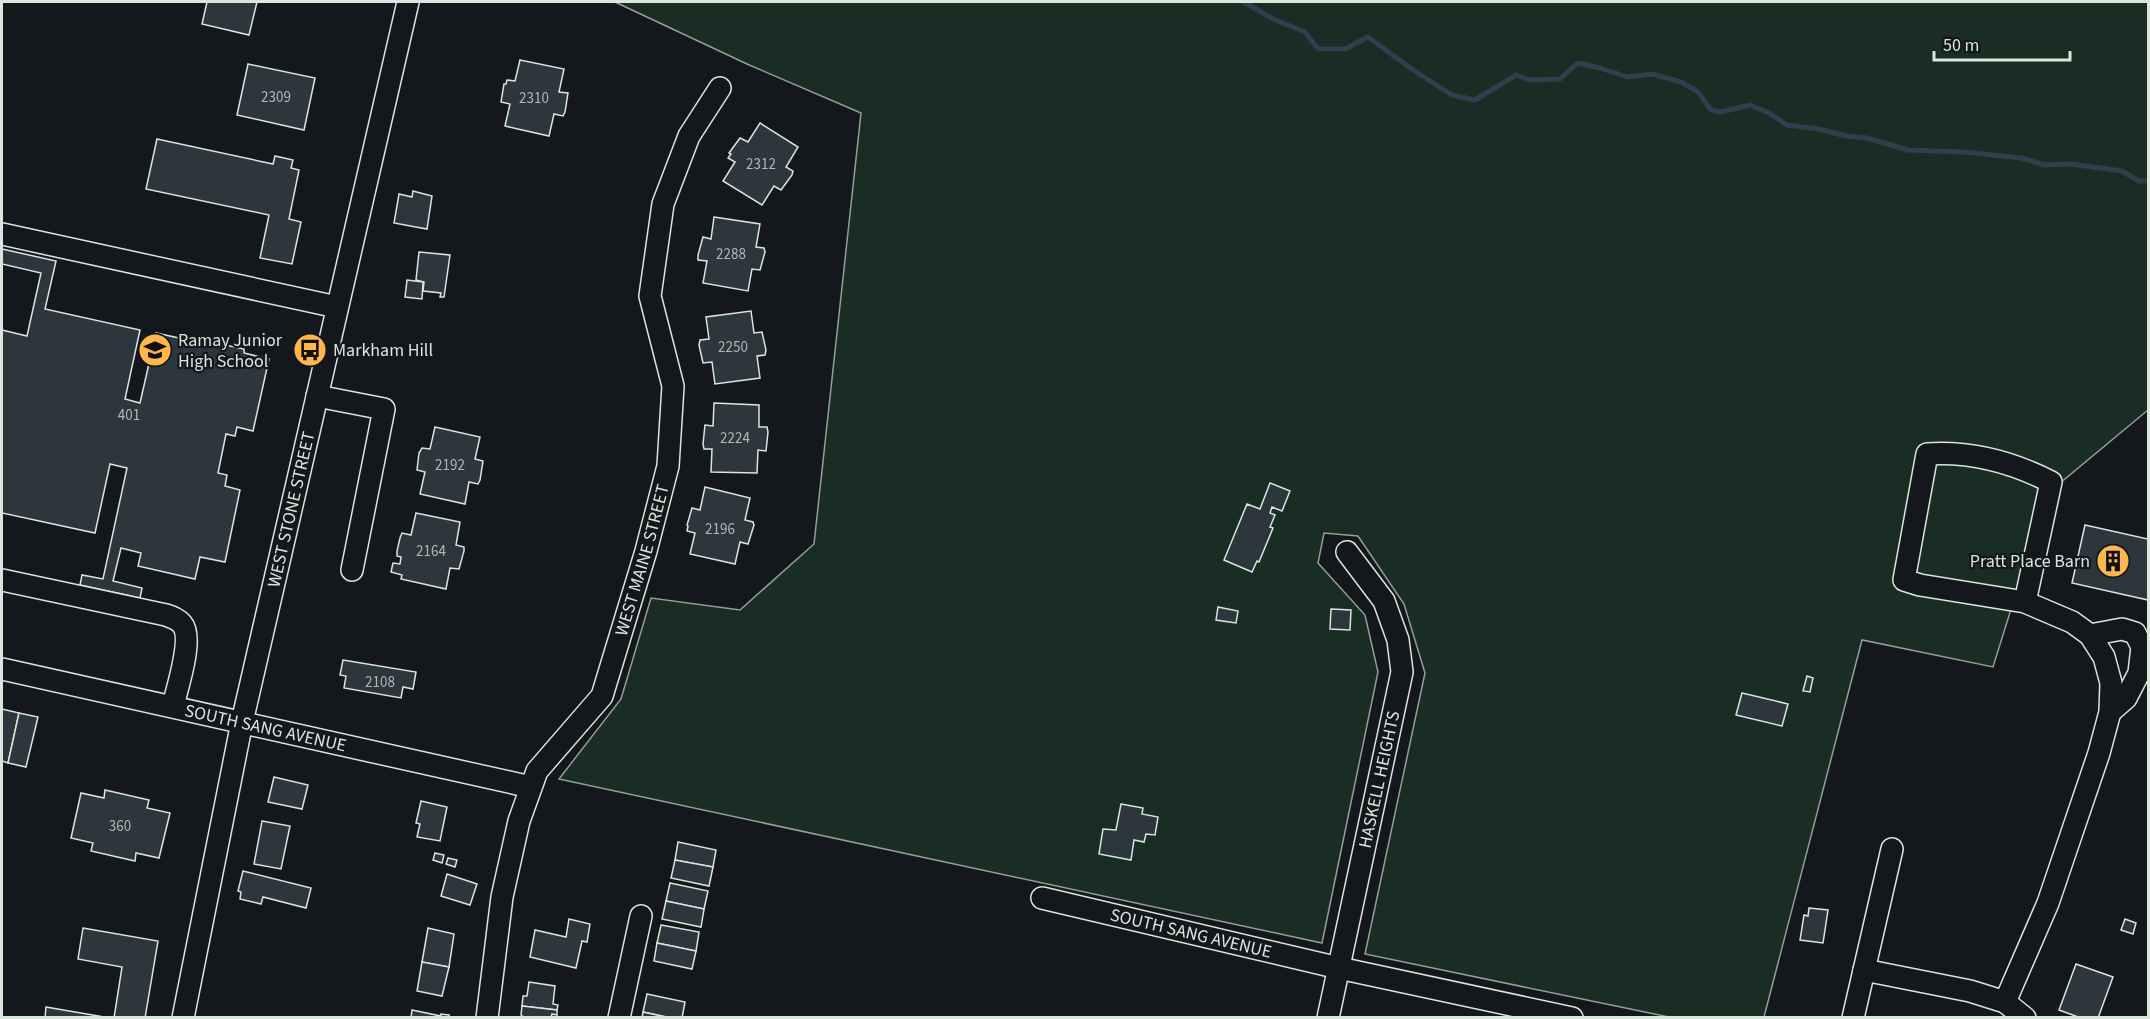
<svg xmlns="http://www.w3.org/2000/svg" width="2150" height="1019" font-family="'Source Sans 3',sans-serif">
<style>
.green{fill:#1a2d24;stroke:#939e99;stroke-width:1.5}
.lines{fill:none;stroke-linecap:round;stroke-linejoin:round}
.stream{stroke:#2f3f4d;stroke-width:5}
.building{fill:#2c363c;stroke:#d8e6dc;stroke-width:1.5}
.minor-casing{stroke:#d8e6dc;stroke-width:24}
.minor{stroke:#14181c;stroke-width:21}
.labels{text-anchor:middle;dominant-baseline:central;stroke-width:4.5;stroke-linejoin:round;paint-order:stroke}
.number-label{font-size:15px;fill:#adbab4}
.poi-label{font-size:18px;fill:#d8e6dc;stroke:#14181c;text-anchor:start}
.street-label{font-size:18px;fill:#d8e6dc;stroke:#14181c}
</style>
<rect width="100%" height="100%" fill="#14181c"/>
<polygon class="green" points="615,2 2148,2 2148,410 2047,494 1993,667 1862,640 1764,1017 1669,1017 1365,954 1425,673 1404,604 1358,536 1324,533 1318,563 1365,615 1378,672 1322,943 559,779 621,699 651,598 740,610 814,544 861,113 747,64"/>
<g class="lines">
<polyline class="stream" points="1244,2 1273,19 1305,32 1318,49 1345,49 1368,37 1413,70 1452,95 1475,100 1516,75 1530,80 1560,79 1578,63 1600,68 1627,77 1652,74 1681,82 1698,92 1711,110 1721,112 1750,105 1769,113 1787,125 1819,129 1846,136 1867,138 1908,150 1963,152 2022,158 2045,165 2071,164 2122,171 2139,181 2148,181"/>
</g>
<g class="building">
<polygon points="207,2 257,2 249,35 202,24"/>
<polygon points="520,60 564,69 559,92 568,93 565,112 563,116 554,114 549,136 505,126 510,104 501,102 504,84 506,84 507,80 515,81"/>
<polygon points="248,64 315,78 304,130 237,115"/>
<polygon points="760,123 798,147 786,167 793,171 792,175 781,190 774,186 762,205 723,181 735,162 728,158 731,154 729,153 740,138 748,142"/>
<polygon points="157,139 273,164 275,156 293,160 291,168 299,170 289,219 301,222 292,264 260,258 269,215 146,189"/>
<polygon points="413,191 432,196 427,229 394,223 399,194 412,197"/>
<polygon points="714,217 760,224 756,247 764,248 765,252 760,270 752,269 748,291 703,283 707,261 698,260 698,255 703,237 711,239"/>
<polygon points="2,249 56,261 45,309 140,330 125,399 140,403 156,333 188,340 188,337 244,349 244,353 269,359 253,431 237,427 235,436 226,434 218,473 227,475 225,486 240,490 225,562 200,557 195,579 138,566 141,553 121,548 113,581 142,588 140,598 80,585 82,575 103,579 127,468 110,464 95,533 2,513 2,330 27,336 41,273 2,264"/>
<polygon points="419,252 450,255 444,297 440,297 441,293 423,291 424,282 416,280"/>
<polygon points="407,280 423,282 422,299 405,297"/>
<polygon points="751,311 754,333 762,332 766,350 765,355 757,356 760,378 715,384 712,362 703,363 699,345 700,340 709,339 706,317"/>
<polygon points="714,403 759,405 759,427 767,427 768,432 766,451 758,450 757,473 711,472 712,449 704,449 703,444 705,425 713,426"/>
<polygon points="435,427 480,437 475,459 483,461 480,480 478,484 469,482 465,504 420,494 425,472 417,470 419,453 422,448 430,449"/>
<polygon points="1270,483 1290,491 1282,511 1272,507 1270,513 1275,515 1270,527 1273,528 1259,562 1257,561 1252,572 1224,560 1247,504 1260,509"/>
<polygon points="705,487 750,498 745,520 753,522 754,525 748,544 740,542 735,564 690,554 695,533 687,531 688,526 687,525 692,508 700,510"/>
<polygon points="416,513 460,522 456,545 464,547 464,551 459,569 450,568 446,589 401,579 402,575 391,572 393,563 400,564 401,557 397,556 397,551 400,538 402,533 411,535"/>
<polygon points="2085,525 2148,539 2148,600 2072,583"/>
<polygon points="1218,607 1238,611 1236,623 1216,620"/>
<polygon points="1331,609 1351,610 1350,630 1330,629"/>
<polygon points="343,660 416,672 413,689 403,687 401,698 344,688 346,676 340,675"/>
<polygon points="1807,676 1813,678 1810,692 1803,691"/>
<polygon points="1742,693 1788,704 1782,726 1736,715"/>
<polygon points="2,709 19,713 8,763 2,761"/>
<polygon points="19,713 38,717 26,767 8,763"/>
<polygon points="274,777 308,785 302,809 268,802"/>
<polygon points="105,790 149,800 147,808 170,813 159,858 136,853 135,861 91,851 93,843 71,838 81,793 104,798"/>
<polygon points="421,801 447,807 440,841 417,837 420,824 416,823"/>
<polygon points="1121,804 1143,808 1142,814 1158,817 1155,835 1146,834 1144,842 1134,840 1131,860 1099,854 1103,829 1116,830"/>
<polygon points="262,821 290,826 281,869 254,864"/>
<polygon points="678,842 716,850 713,867 675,860"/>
<polygon points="435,853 444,855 442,863 433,860"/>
<polygon points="448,858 457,860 455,867 446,864"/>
<polygon points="675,860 713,867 709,886 671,878"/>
<polygon points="243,871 311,888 306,908 263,897 261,904 240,899 241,892 238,891"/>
<polygon points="447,874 477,884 470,905 441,896"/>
<polygon points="670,883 708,891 704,909 666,901"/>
<polygon points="666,901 704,909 701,927 662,919"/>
<polygon points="1809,908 1828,910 1823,943 1800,940 1804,915 1808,916"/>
<polygon points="569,919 590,924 587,942 582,941 576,968 530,957 535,930 566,937"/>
<polygon points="2125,919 2136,923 2133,934 2121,930"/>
<polygon points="661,925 699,932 696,951 657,943"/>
<polygon points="83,928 158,941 145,1018 114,1018 122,967 78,959"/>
<polygon points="428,928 454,934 449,967 422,962"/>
<polygon points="657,943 696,951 692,969 654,961"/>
<polygon points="422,962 449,967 442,996 417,991"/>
<polygon points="2076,964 2113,977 2098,1018 2081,1018 2059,1010"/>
<polygon points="529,982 555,986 553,1004 558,1005 557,1010 522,1006 523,996 527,996"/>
<polygon points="647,994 685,1002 682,1018 671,1018 643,1012"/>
<polygon points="522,1006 557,1010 557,1015 552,1014 551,1018 525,1018 521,1015"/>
<polygon points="46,1007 110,1018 45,1018"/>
<polygon points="412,1010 441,1016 441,1014 449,1015 449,1018 411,1018"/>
<polygon points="643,1012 671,1018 642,1018"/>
</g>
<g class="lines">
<defs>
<g id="minor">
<polyline points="2,234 337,307"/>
<polyline points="317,396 384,409 352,570"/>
<path d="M2,580L166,615C172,617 178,619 182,624C194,638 177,688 173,706"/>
<polyline points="2090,635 2122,629 2135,633 2142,647 2139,673 2126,698 2110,712"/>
<path id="s1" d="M2,669L531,787"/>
<path id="s2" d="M1042,898L1339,968L1572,1018"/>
<polyline points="1864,970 1970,991 2005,1002 2025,1018"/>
<path d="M2005,1002L2048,903L2099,753L2110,712L2111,683L2104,657L2090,635L2072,622L2025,602L2051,482C2012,462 1971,451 1927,454L1904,580L1920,585L2025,602"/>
<path id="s3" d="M183,1018L242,722L408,2"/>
<path id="s4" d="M487,1018L502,897L519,821L537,771L602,696L646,551L668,466L673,386L650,296L663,204L689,136L720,88"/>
<polyline points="619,1018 641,916"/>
<path id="s5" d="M1328,1018L1402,672L1398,640L1384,601L1347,552"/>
<polyline points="1853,1018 1892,849"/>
</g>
</defs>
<use href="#minor" class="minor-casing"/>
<use href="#minor" class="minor"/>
</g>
<defs>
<symbol id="school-disc" viewBox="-11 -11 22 22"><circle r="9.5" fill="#ffb74d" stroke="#14181c"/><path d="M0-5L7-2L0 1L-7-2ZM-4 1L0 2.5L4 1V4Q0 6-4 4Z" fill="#111"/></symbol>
<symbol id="bus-disc" viewBox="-11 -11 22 22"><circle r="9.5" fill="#ffb74d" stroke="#14181c"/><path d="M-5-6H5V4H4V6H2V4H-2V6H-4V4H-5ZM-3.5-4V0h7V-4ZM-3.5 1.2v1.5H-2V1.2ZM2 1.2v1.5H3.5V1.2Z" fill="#111"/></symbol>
<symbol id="building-disc" viewBox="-11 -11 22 22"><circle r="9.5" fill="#ffb74d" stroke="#14181c"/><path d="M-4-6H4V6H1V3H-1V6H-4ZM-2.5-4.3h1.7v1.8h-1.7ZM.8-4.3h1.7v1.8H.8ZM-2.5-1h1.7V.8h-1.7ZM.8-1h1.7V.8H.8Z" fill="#111"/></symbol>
</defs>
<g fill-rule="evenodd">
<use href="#school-disc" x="136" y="331" width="38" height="38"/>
<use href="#bus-disc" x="291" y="331" width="38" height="38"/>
<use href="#building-disc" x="2094" y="542" width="38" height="38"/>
</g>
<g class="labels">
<g class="number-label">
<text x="276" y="97">2309</text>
<text x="534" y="98">2310</text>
<text x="761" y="164">2312</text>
<text x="731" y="254">2288</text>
<text x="733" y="347">2250</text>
<text x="129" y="415">401</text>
<text x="735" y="438">2224</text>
<text x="450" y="465">2192</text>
<text x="720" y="529">2196</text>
<text x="431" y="551">2164</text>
<text x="380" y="682">2108</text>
<text x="120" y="826">360</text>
</g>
<g class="poi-label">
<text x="178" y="340">Ramay Junior<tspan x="178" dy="21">High School</tspan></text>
<text x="333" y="350">Markham Hill</text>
<text x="2090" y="561" text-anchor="end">Pratt Place Barn</text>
</g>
<g class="street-label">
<text stroke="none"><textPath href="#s3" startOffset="520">WEST STONE STREET</textPath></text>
<text stroke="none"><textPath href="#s4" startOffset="494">WEST MAINE STREET</textPath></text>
<text stroke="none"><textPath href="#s1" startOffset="270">SOUTH SANG AVENUE</textPath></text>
<text stroke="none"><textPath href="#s5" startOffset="244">HASKELL HEIGHTS</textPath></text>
<text stroke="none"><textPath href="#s2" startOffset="153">SOUTH SANG AVENUE</textPath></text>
</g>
</g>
<rect width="2150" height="1019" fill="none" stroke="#d8e6dc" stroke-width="6"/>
<path d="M1934 51v9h136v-9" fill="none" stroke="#d8e6dc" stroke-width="3"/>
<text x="1943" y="51" font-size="18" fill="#d8e6dc" stroke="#14181c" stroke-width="4.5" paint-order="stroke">50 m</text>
</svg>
